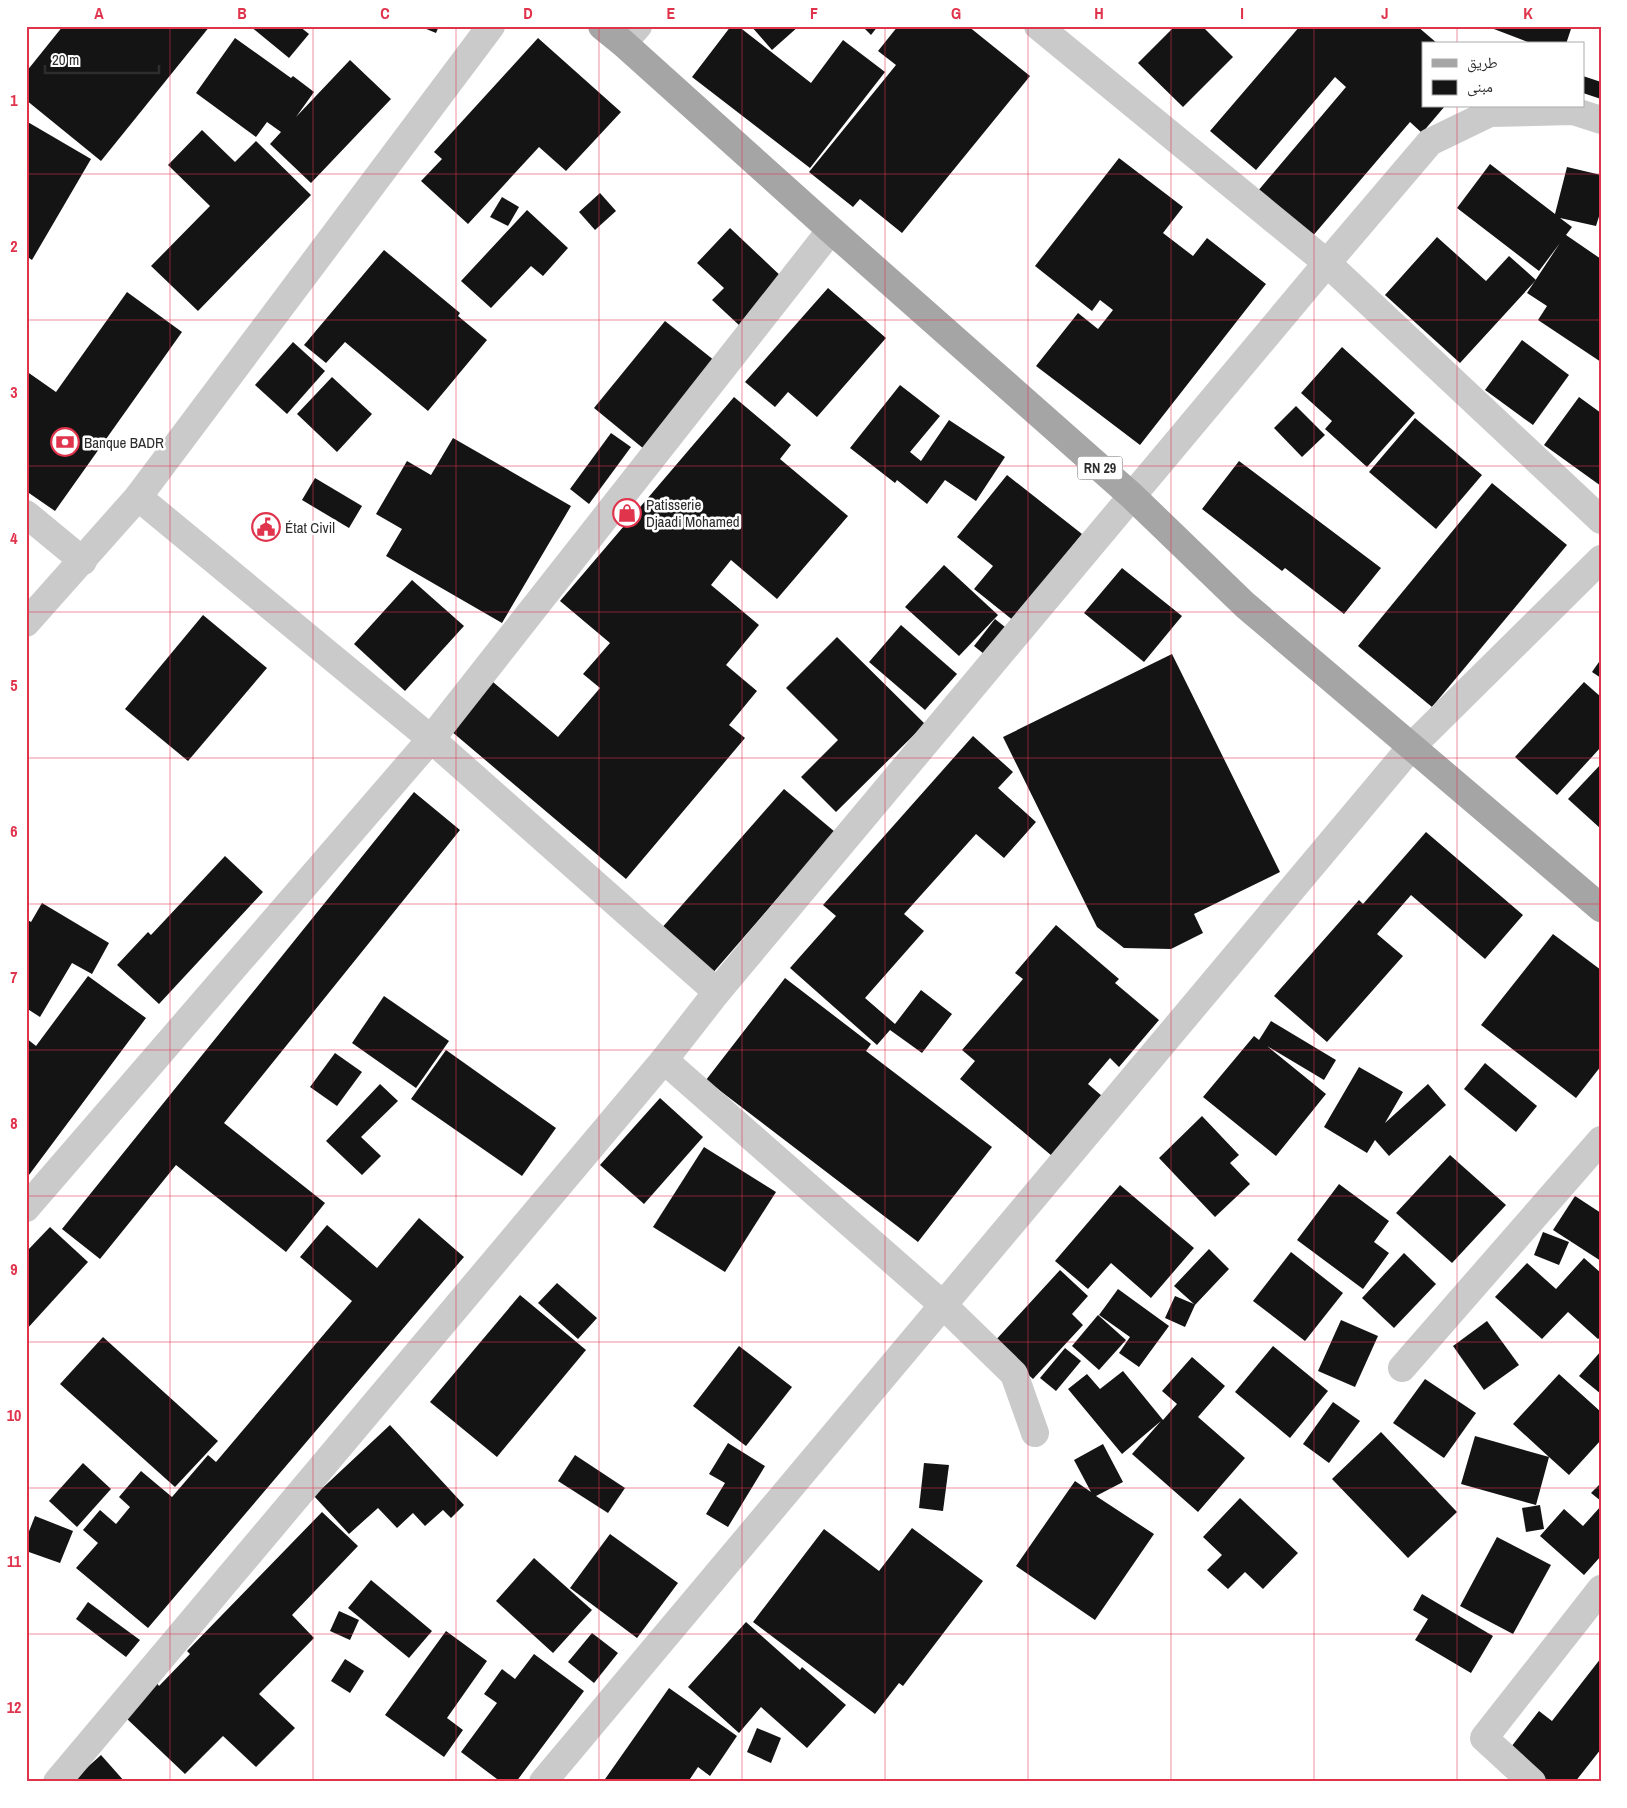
<svg xmlns="http://www.w3.org/2000/svg" width="1627" height="1808" font-family="'Archivo Narrow','Noto Naskh Arabic',sans-serif">
<style>
.building{fill:#141414}
.lines{fill:none;stroke-linecap:round;stroke-linejoin:round}
.minor{stroke:#cacaca;stroke-width:28}
.major{stroke:#a5a5a5;stroke-width:28}
.grid{fill:none;stroke:#e0334c;stroke-width:1;stroke-opacity:0.55}
.labels{text-anchor:middle;dominant-baseline:central;stroke-width:5;stroke-linejoin:round;paint-order:stroke}
.shield{fill:#fff;stroke:#6c6c6c;stroke-width:1}
.shield-label{font-size:14px;font-weight:bold;fill:#2d2d2d}
.poi-label{font-size:15px;fill:#2d2d2d;stroke:#fff;text-anchor:start}
.neatline{fill:none;stroke:#e0334c;stroke-width:2}
.grid-label{font-size:16px;text-anchor:middle;font-weight:bold;fill:#e0334c}
</style>
<rect width="100%" height="100%" fill="#fff"/>
<g class="building">
<polygon points="63,26 210,26 101,161 26,100 26,72"/>
<polygon points="250,26 299,26 309,34 289,58"/>
<polygon points="419,26 439,26 436,33"/>
<polygon points="731,26 738,26 811,83 843,40 885,72 810,168 692,77"/>
<polygon points="751,26 799,26 772,50"/>
<polygon points="862,26 878,26 871,35"/>
<polygon points="898,26 968,26 1030,76 902,233 860,199 853,207 809,172 896,65 878,51"/>
<polygon points="1175,26 1202,26 1233,57 1183,107 1138,63"/>
<polygon points="1300,26 1417,26 1438,44 1423,44 1423,106 1445,106 1422,133 1410,122 1311,238 1257,192 1346,87 1335,77 1256,170 1210,131"/>
<polygon points="1486,26 1572,26 1566,44 1533,44"/>
<polygon points="235,38 291,78 293,76 314,92 296,117 350,60 391,99 311,183 270,144 281,132 267,122 256,137 196,93"/>
<polygon points="538,38 621,112 566,171 539,147 468,224 421,181 442,159 434,152"/>
<polygon points="1583,76 1601,82 1601,99 1583,93"/>
<polygon points="26,121 91,159 32,260 26,256"/>
<polygon points="202,130 235,162 256,141 311,195 198,311 151,266 210,206 168,165"/>
<polygon points="1119,158 1183,207 1163,233 1193,256 1207,238 1266,284 1140,445 1036,366 1078,313 1098,329 1113,310 1100,300 1092,311 1035,266"/>
<polygon points="1490,164 1555,214 1567,167 1601,175 1601,210 1596,226 1560,218 1572,227 1566,235 1601,259 1601,362 1538,320 1547,306 1527,293 1560,243 1539,271 1457,208"/>
<polygon points="600,193 616,211 595,230 579,212"/>
<polygon points="502,197 519,207 508,226 490,217"/>
<polygon points="527,210 568,248 543,276 531,266 491,308 461,281"/>
<polygon points="730,228 784,279 740,326 712,300 724,288 697,263"/>
<polygon points="1437,237 1486,281 1509,256 1536,280 1460,363 1385,295"/>
<polygon points="384,250 460,313 458,316 487,340 428,411 345,342 326,363 304,345"/>
<polygon points="828,288 886,338 817,417 788,392 775,407 745,382"/>
<polygon points="127,292 182,332 55,511 26,491 26,371 56,392"/>
<polygon points="665,321 715,361 644,449 594,408"/>
<polygon points="1522,340 1569,375 1533,425 1485,390"/>
<polygon points="293,342 325,371 287,414 255,385"/>
<polygon points="1342,347 1415,413 1367,467 1325,429 1332,421 1301,393"/>
<polygon points="332,377 372,414 337,452 297,414"/>
<polygon points="900,385 940,416 910,452 921,461 949,420 1005,457 976,501 945,480 927,504 897,480 895,483 850,448"/>
<polygon points="734,397 791,445 780,459 848,516 777,599 731,560 711,585 759,625 726,665 757,691 729,725 745,738 626,879 451,731 493,682 558,737 600,688 583,674 610,643 560,601"/>
<polygon points="1579,397 1601,413 1601,486 1544,445"/>
<polygon points="1296,406 1325,435 1302,457 1274,428"/>
<polygon points="1415,418 1482,475 1436,529 1369,472"/>
<polygon points="611,433 631,447 589,504 570,489"/>
<polygon points="453,438 571,506 502,623 386,556 402,529 376,514 407,461 431,475"/>
<polygon points="1239,461 1381,568 1344,614 1285,568 1282,571 1202,509"/>
<polygon points="1007,475 1082,534 1050,574 1019,625 974,589 993,566 957,537"/>
<polygon points="315,478 362,506 349,528 302,500"/>
<polygon points="1492,483 1567,545 1432,707 1358,646"/>
<polygon points="944,565 998,615 959,656 905,607"/>
<polygon points="1122,568 1182,616 1144,662 1084,613"/>
<polygon points="412,580 464,626 405,691 354,644"/>
<polygon points="203,615 267,668 188,761 125,709"/>
<polygon points="995,619 1010,631 989,658 974,646"/>
<polygon points="901,625 957,674 925,710 869,662"/>
<polygon points="837,637 925,724 836,812 801,777 838,740 786,688"/>
<polygon points="1172,654 1280,872 1194,914 1203,933 1171,949 1124,948 1097,927 1003,737"/>
<polygon points="1601,659 1601,678 1592,672"/>
<polygon points="1584,682 1601,697 1601,747 1557,795 1515,757"/>
<polygon points="973,736 1013,772 998,788 1036,822 1004,858 976,834 904,914 924,931 865,998 895,1024 921,990 952,1014 922,1053 890,1030 877,1045 790,968 836,916 823,905"/>
<polygon points="1601,764 1601,829 1568,799"/>
<polygon points="784,789 835,832 711,975 660,930"/>
<polygon points="414,792 460,830 224,1123 325,1203 286,1252 176,1165 100,1259 62,1229"/>
<polygon points="1426,832 1523,915 1485,959 1411,895 1377,934 1403,956 1327,1042 1274,996 1359,900 1363,904"/>
<polygon points="225,856 263,892 159,1004 117,965 148,932 151,935"/>
<polygon points="42,903 109,943 92,974 72,963 40,1017 26,1008 26,919 31,922"/>
<polygon points="1056,925 1119,979 1115,983 1159,1020 1119,1067 1110,1058 1088,1084 1109,1102 1058,1161 960,1079 975,1061 962,1050 1023,979 1015,973"/>
<polygon points="1553,934 1601,970 1601,1066 1576,1098 1481,1025"/>
<polygon points="88,976 146,1018 26,1179 26,1038 36,1046"/>
<polygon points="785,978 871,1044 866,1051 992,1147 918,1242 706,1080"/>
<polygon points="384,996 449,1041 416,1088 352,1043"/>
<polygon points="1271,1021 1336,1060 1324,1080 1267,1046 1326,1094 1276,1156 1203,1097 1254,1036 1259,1040"/>
<polygon points="446,1050 556,1128 522,1176 411,1099"/>
<polygon points="335,1053 362,1072 337,1106 310,1087"/>
<polygon points="1485,1063 1537,1106 1516,1132 1464,1089"/>
<polygon points="1359,1067 1403,1092 1385,1123 1428,1084 1446,1105 1389,1156 1375,1140 1367,1153 1324,1127"/>
<polygon points="380,1084 398,1101 361,1137 381,1156 362,1175 326,1141"/>
<polygon points="660,1098 703,1137 644,1204 600,1165"/>
<polygon points="1202,1116 1239,1155 1230,1163 1250,1184 1215,1217 1159,1158"/>
<polygon points="704,1147 776,1192 725,1272 653,1227"/>
<polygon points="1450,1155 1506,1205 1452,1263 1396,1213"/>
<polygon points="1339,1184 1389,1221 1374,1242 1389,1253 1363,1289 1297,1240"/>
<polygon points="1120,1185 1194,1248 1151,1298 1111,1263 1088,1289 1055,1261"/>
<polygon points="1575,1196 1601,1213 1601,1261 1553,1230"/>
<polygon points="419,1218 464,1257 148,1628 76,1568 98,1543 83,1530 100,1510 116,1524 130,1507 119,1497 141,1471 172,1497 208,1455 216,1462 352,1301 300,1257 327,1225 377,1268"/>
<polygon points="50,1227 88,1262 26,1330 26,1252"/>
<polygon points="1543,1232 1569,1242 1559,1265 1534,1255"/>
<polygon points="1209,1249 1229,1269 1195,1305 1185,1327 1165,1318 1175,1296 1194,1304 1174,1286"/>
<polygon points="1291,1252 1343,1293 1305,1341 1253,1301"/>
<polygon points="1404,1253 1436,1284 1394,1328 1362,1298"/>
<polygon points="1584,1258 1601,1273 1601,1337 1598,1339 1568,1312 1542,1339 1495,1297 1527,1263 1556,1289"/>
<polygon points="1060,1270 1088,1296 1072,1314 1083,1325 1033,1379 993,1343"/>
<polygon points="557,1283 597,1318 578,1339 538,1303"/>
<polygon points="1118,1289 1169,1326 1139,1367 1119,1353 1130,1337 1099,1315"/>
<polygon points="520,1295 586,1350 497,1457 430,1402"/>
<polygon points="1098,1315 1126,1340 1099,1370 1072,1346"/>
<polygon points="1341,1320 1378,1336 1355,1387 1318,1371"/>
<polygon points="1487,1321 1519,1365 1484,1390 1453,1346"/>
<polygon points="103,1337 218,1441 175,1487 60,1384"/>
<polygon points="739,1346 792,1387 746,1446 693,1406"/>
<polygon points="1273,1346 1328,1391 1290,1438 1235,1392"/>
<polygon points="1065,1348 1081,1361 1056,1391 1040,1378"/>
<polygon points="1601,1351 1601,1394 1579,1376"/>
<polygon points="1192,1357 1225,1386 1198,1417 1245,1458 1198,1512 1132,1454 1161,1421 1122,1454 1068,1389 1087,1374 1100,1389 1123,1371 1163,1420 1177,1404 1162,1391"/>
<polygon points="1559,1374 1601,1412 1601,1440 1569,1475 1549,1457 1536,1505 1461,1484 1475,1436 1549,1457 1513,1424"/>
<polygon points="1425,1379 1476,1413 1444,1458 1393,1423"/>
<polygon points="1333,1402 1360,1421 1329,1463 1303,1444"/>
<polygon points="390,1425 464,1505 451,1518 443,1510 425,1526 413,1513 397,1528 378,1508 349,1534 314,1496"/>
<polygon points="1381,1432 1457,1512 1408,1558 1332,1479"/>
<polygon points="728,1443 765,1466 728,1527 706,1514 725,1483 709,1474"/>
<polygon points="1103,1444 1123,1482 1096,1496 1154,1534 1095,1620 1016,1566 1075,1481 1091,1492 1074,1460"/>
<polygon points="575,1455 625,1488 608,1513 558,1481"/>
<polygon points="83,1463 111,1489 77,1527 49,1501"/>
<polygon points="924,1463 949,1465 943,1511 919,1508"/>
<polygon points="1601,1483 1601,1501 1591,1493"/>
<polygon points="1240,1498 1298,1553 1263,1589 1245,1572 1228,1589 1207,1570 1222,1555 1203,1537"/>
<polygon points="1540,1505 1544,1529 1526,1532 1522,1508"/>
<polygon points="1601,1506 1601,1556 1584,1575 1540,1536 1564,1509 1583,1526"/>
<polygon points="322,1512 358,1546 292,1615 314,1638 259,1694 295,1728 256,1767 223,1736 185,1774 125,1717 157,1683 159,1686 190,1654 187,1651"/>
<polygon points="35,1516 73,1531 60,1563 26,1551 26,1539"/>
<polygon points="912,1528 983,1581 903,1686 899,1683 875,1714 753,1622 824,1529 879,1571"/>
<polygon points="610,1534 678,1583 637,1638 570,1588"/>
<polygon points="1497,1537 1551,1565 1513,1634 1460,1606"/>
<polygon points="534,1558 592,1610 553,1653 496,1601"/>
<polygon points="371,1580 432,1631 409,1658 348,1608"/>
<polygon points="1422,1594 1493,1636 1471,1673 1415,1640 1428,1619 1413,1610"/>
<polygon points="88,1602 140,1640 126,1657 76,1619"/>
<polygon points="339,1611 359,1620 350,1640 330,1631"/>
<polygon points="746,1622 800,1670 802,1667 846,1705 807,1748 761,1707 739,1733 688,1687"/>
<polygon points="446,1631 487,1661 447,1718 463,1730 444,1757 385,1715"/>
<polygon points="592,1633 618,1653 594,1683 568,1662"/>
<polygon points="534,1654 584,1691 516,1782 501,1782 461,1752 497,1703 484,1694 502,1669 515,1679"/>
<polygon points="1601,1658 1601,1749 1575,1782 1537,1782 1504,1756 1539,1711 1552,1721"/>
<polygon points="345,1659 364,1671 350,1693 331,1681"/>
<polygon points="669,1688 737,1736 710,1776 698,1767 688,1782 603,1782"/>
<polygon points="757,1728 781,1738 771,1763 747,1752"/>
<polygon points="101,1755 125,1782 71,1782"/>
</g>
<g class="lines">
<g class="minor">
<polyline points="1038,26 1327,263 1601,520"/>
<polyline points="623,43 638,26"/>
<polyline points="138,497 431,739 717,992"/>
<polyline points="26,514 83,561"/>
<polyline points="26,623 138,497 491,26"/>
<polyline points="664,1060 943,1305 1014,1374 1035,1433"/>
<polyline points="26,1208 431,739 831,230"/>
<polyline points="1402,1368 1601,1140"/>
<polyline points="57,1782 664,1060 717,992 1327,263 1430,142 1490,113 1573,111 1601,120"/>
<polyline points="543,1782 1412,746 1601,559"/>
<polyline points="1532,1782 1484,1738 1601,1589"/>
</g>
<polyline class="major" points="602,26 623,43 831,230 1132,496 1245,605 1601,908"/>
</g>
<path class="grid" d="M170,26V1782M313,26V1782M456,26V1782M599,26V1782M742,26V1782M885,26V1782M1028,26V1782M1171,26V1782M1314,26V1782M1457,26V44M1457,106V1782M26,174H1601M26,320H1601M26,466H1601M26,612H1601M26,758H1601M26,904H1601M26,1050H1601M26,1196H1601M26,1342H1601M26,1488H1601M26,1634H1601"/>
<defs>
<symbol id="bank-ring" viewBox="-11 -11 22 22"><circle r="9.5" fill="#fff" stroke="#e0334c" stroke-width="1.5"/><path d="M-6-4H6V4H-6ZM0-2.3a2.3 2.3 0 1 0 0 4.6a2.3 2.3 0 1 0 0-4.6Z" fill="#e0334c"/></symbol>
<symbol id="shop-ring" viewBox="-11 -11 22 22"><circle r="9.5" fill="#fff" stroke="#e0334c" stroke-width="1.5"/><path d="M-5-2.5h2.3a2.7 3.5 0 0 1 5.4 0H5L5.5 6h-11ZM-1.5-2.5h3a1.5 2.3 0 0 0-3 0Z" fill="#e0334c"/></symbol>
<symbol id="civic-ring" viewBox="-11 -11 22 22"><circle r="9.5" fill="#fff" stroke="#e0334c" stroke-width="1.5"/><path d="M-.6-6.5H3V-4.5H.6V-3L4-1V1h2V6H-6V1h2V-1L-.6-3ZM-1.2 2.5V6h2.4V2.5Z" fill="#e0334c"/></symbol>
</defs>
<g fill-rule="evenodd">
<use href="#bank-ring" x="49" y="426" width="32" height="32"/>
<use href="#shop-ring" x="611" y="497" width="32" height="32"/>
<use href="#civic-ring" x="250" y="511" width="32" height="32"/>
</g>
<g class="labels">
<rect class="shield" x="1077.5" y="456.5" width="45" height="23" rx="4"/>
<g class="shield-label">
<text x="1100" y="468">RN 29</text>
</g>
<g class="poi-label">
<text x="84" y="442">Banque BADR</text>
<text x="646" y="504">Patisserie<tspan x="646" dy="17">Djaadi Mohamed</tspan></text>
<text x="285" y="527">État Civil</text>
</g>
</g>
<rect width="1627" height="1808" fill="none" stroke="#ffffff" stroke-width="55"/>
<rect x="1422" y="42" width="162" height="65" fill="#ffffff" stroke="#ababab"/>
<rect x="1432" y="59" width="25" height="8" fill="#a5a5a5" stroke="#ababab"/>
<text x="1467" y="68" font-size="15" fill="#2d2d2d">طريق</text>
<rect x="1432" y="80" width="25" height="15" fill="#141414" stroke="#ababab"/>
<text x="1467" y="92" font-size="15" fill="#2d2d2d">مبنى</text>
<path d="M45 65v8h114v-8" fill="none" stroke="#2d2d2d" stroke-width="2.5"/>
<text x="52" y="65" font-size="15" fill="#2d2d2d" stroke="#ffffff" stroke-width="4" paint-order="stroke">20 m</text>
<rect x="28" y="28" width="1572" height="1752" class="neatline"/>
<g class="grid-label">
<text x="99" y="19">A</text>
<text x="242" y="19">B</text>
<text x="385" y="19">C</text>
<text x="528" y="19">D</text>
<text x="671" y="19">E</text>
<text x="814" y="19">F</text>
<text x="956" y="19">G</text>
<text x="1099" y="19">H</text>
<text x="1242" y="19">I</text>
<text x="1385" y="19">J</text>
<text x="1528" y="19">K</text>
<text x="14" y="106">1</text>
<text x="14" y="252">2</text>
<text x="14" y="398">3</text>
<text x="14" y="544">4</text>
<text x="14" y="691">5</text>
<text x="14" y="837">6</text>
<text x="14" y="983">7</text>
<text x="14" y="1129">8</text>
<text x="14" y="1275">9</text>
<text x="14" y="1421">10</text>
<text x="14" y="1567">11</text>
<text x="14" y="1713">12</text>
</g>
</svg>
